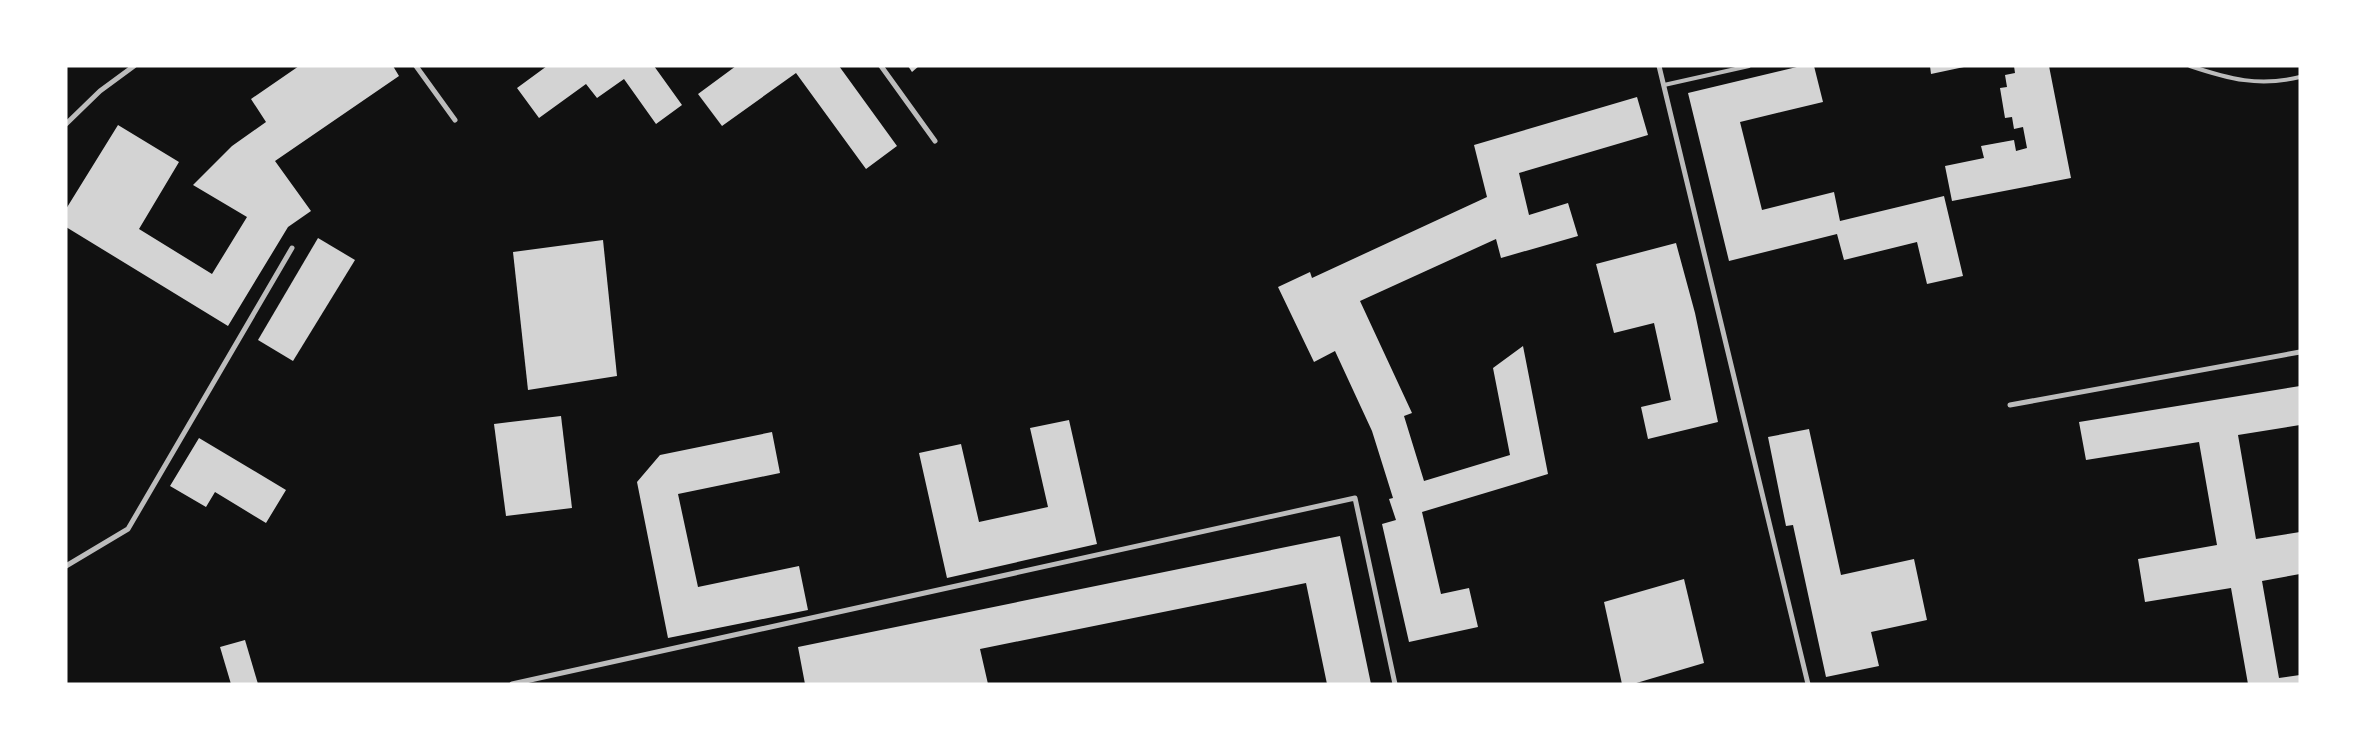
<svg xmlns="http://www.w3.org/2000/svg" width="2366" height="750" font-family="Barlow,sans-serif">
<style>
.building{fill:#d3d3d3}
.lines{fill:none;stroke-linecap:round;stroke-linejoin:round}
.service{stroke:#bcbcbc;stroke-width:4}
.minor{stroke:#bcbcbc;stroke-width:5}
</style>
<rect width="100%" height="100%" fill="#111"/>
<g class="building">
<polygon points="299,66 393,66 399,76 275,161 311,211 288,227 228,326 66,227 66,209 118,125 179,162 139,229 212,274 247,217 193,185 232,146 266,122 251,99"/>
<polygon points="547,66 654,66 682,105 656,124 624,79 597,98 586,84 539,118 517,88"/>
<polygon points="736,66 839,66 897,146 866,169 796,73 722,126 698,94"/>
<polygon points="908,66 919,66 912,72"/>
<polygon points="1801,66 1814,66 1823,102 1740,122 1762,210 1834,192 1840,221 1944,196 1963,276 1927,284 1917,242 1844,260 1837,234 1729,261 1688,93"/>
<polygon points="1930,66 1964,66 1964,67 1931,74"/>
<polygon points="2014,66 2049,66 2071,178 1952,201 1945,166 1984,158 1981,146 2014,140 2016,151 2027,148 2023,127 2014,129 2012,117 2005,118 2000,88 2007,87 2005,75 2015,73"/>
<polygon points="1637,97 1648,135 1519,173 1529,215 1568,203 1578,236 1501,258 1496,239 1360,301 1412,413 1404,416 1424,481 1510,455 1493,368 1523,346 1548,474 1422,512 1441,594 1469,588 1478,627 1409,642 1382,524 1396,520 1389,499 1393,498 1372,431 1335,351 1314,362 1278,287 1310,272 1312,278 1487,197 1474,145"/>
<polygon points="318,238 355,260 293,361 258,340"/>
<polygon points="603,240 617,376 528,390 513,252"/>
<polygon points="1676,243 1695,313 1718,422 1648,439 1641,407 1671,400 1654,323 1614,333 1596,264"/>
<polygon points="2300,386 2300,425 2238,435 2256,539 2300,532 2300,574 2262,581 2279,678 2300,675 2300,684 2248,684 2231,588 2145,602 2138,559 2217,545 2199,442 2086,460 2079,422"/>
<polygon points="561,416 572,508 506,516 494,424"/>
<polygon points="1069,420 1097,544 947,578 919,453 961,444 979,522 1048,507 1030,428"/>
<polygon points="1809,429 1841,575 1914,559 1927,620 1871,632 1879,666 1826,677 1793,525 1786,526 1768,437"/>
<polygon points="772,432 780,473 678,494 698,587 799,566 808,610 668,638 637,482 660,455"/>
<polygon points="199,438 286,490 266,523 215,492 206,507 170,486"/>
<polygon points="1340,536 1371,684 1327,684 1306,583 980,649 988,684 805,684 798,647"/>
<polygon points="1684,579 1704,663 1633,684 1622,684 1604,602"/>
<polygon points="245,640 258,684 231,684 220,647"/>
</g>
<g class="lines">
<g class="service">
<path d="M2190,66C2229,79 2259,87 2300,77"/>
<polyline points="1664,85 1749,66"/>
</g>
<g class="minor">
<polyline points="416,66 455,120"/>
<polyline points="881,66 935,141"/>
<polyline points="1659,66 1808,684"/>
<polyline points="66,124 100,91 134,66"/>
<polyline points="2010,405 2300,352"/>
<polyline points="66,566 128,529 292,248"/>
<polyline points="512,684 1355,498 1395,684"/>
</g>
</g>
<rect width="2366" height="750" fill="none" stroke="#ffffff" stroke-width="135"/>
</svg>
